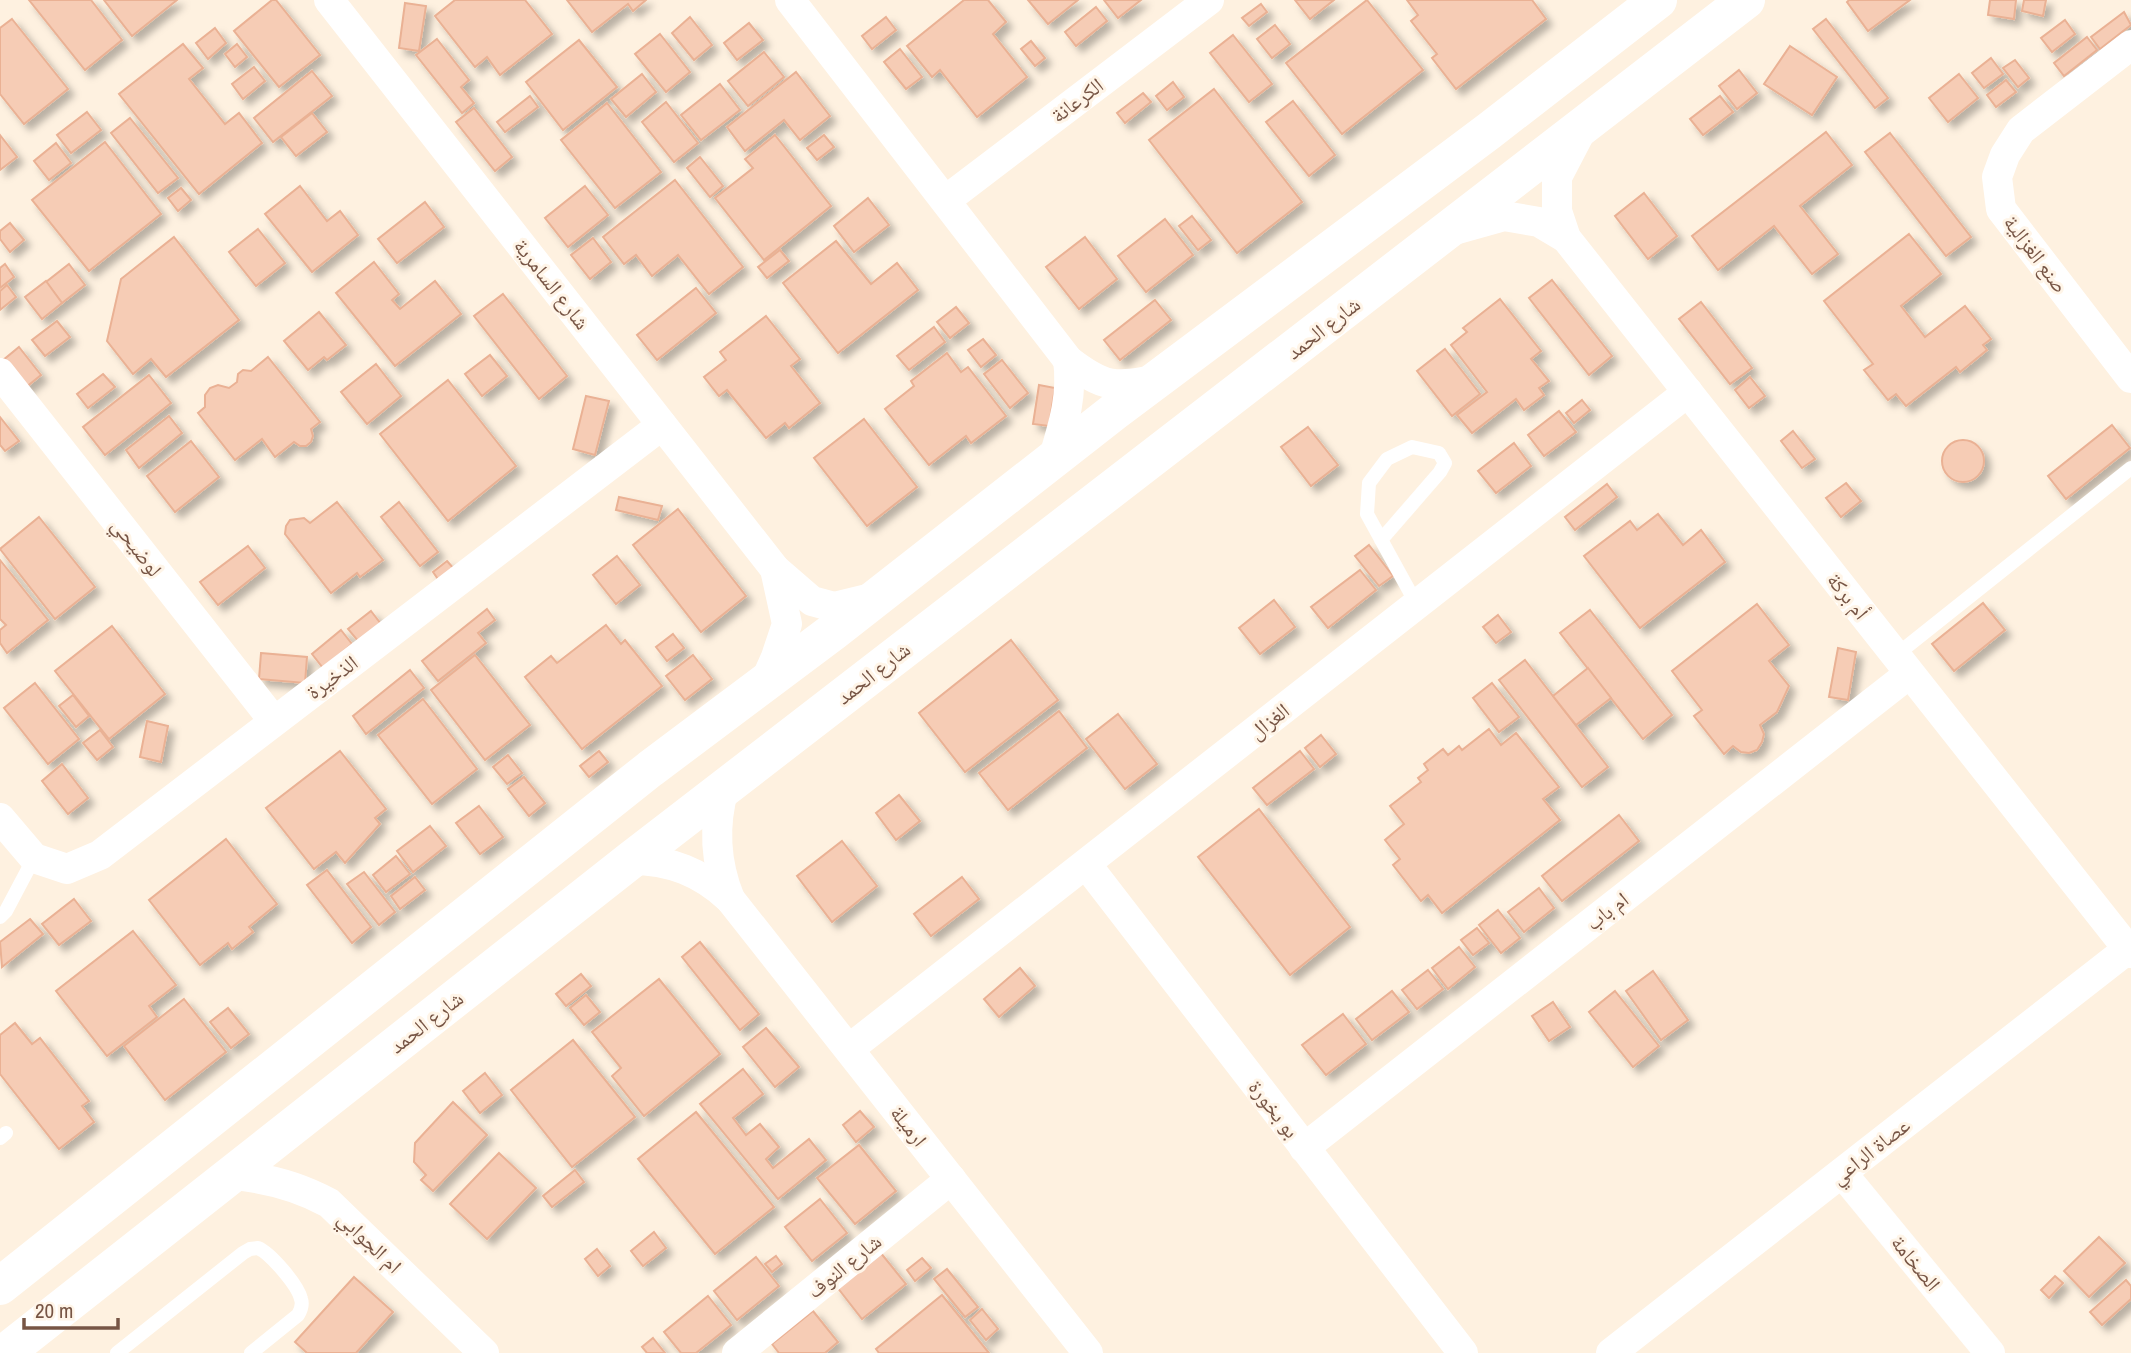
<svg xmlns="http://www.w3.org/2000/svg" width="2131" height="1353" font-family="'Archivo Narrow','Noto Naskh Arabic',sans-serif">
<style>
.building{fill:#f6ccb5;stroke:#eab194;stroke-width:2;filter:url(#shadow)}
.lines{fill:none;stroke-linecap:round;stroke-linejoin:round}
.lane{stroke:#fff;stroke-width:14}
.street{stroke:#fff;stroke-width:30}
.secondary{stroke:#fff;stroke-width:38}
.labels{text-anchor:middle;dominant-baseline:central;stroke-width:6;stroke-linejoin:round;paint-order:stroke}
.street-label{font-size:21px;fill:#775545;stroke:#fff5e8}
</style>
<defs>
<filter id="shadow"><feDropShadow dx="6" dy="6" stdDeviation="3.5" flood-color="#0004"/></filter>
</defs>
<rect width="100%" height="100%" fill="#fef1e0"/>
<g class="building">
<polygon points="29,0 91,0 122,40 85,70"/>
<polygon points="104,0 177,0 132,36"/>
<polygon points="272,0 276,0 320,55 279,87 234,31"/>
<polygon points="455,0 525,0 552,34 500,75 487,57 475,67 435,16"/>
<polygon points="567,0 646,0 633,11 628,4 592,32"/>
<polygon points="964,0 988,0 1006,22 993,34 1027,77 977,117 940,70 932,77 907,46"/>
<polygon points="1028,0 1078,0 1048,24"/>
<polygon points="1104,0 1141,0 1118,18"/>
<polygon points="1295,0 1334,0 1310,19"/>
<polygon points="1367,0 1423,70 1342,134 1286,63"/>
<polygon points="1407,0 1532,0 1546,19 1456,89 1432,58 1437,54 1411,21 1418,15"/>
<polygon points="1849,0 1910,0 1868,31 1847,2"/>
<polygon points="1990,0 2016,0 2014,19 1988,15"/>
<polygon points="2024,0 2046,0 2043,16 2022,11"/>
<polygon points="405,3 426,6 419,51 399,48"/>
<polygon points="1261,4 1267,12 1249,26 1242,18"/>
<polygon points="1096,7 1107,21 1076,46 1065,32"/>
<polygon points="2124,12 2131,25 2100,49 2091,37"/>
<polygon points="690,17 712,45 694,60 672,33"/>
<polygon points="886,17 896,30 872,49 862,36"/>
<polygon points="12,19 68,89 24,124 0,94 0,28"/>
<polygon points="1826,19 1888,98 1875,108 1813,29"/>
<polygon points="2065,20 2075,34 2052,52 2041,38"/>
<polygon points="749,23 763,40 737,60 724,43"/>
<polygon points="1275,25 1290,44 1272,58 1257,39"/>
<polygon points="215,28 226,43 208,59 196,43"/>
<polygon points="660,34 690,72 666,92 635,54"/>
<polygon points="1233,35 1272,84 1249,102 1210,53"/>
<polygon points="2087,37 2097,50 2064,76 2054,63"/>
<polygon points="437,39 469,80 461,87 474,103 462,113 416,55"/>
<polygon points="579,40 617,87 563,130 526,82"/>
<polygon points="1031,41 1045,58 1035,66 1021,49"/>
<polygon points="183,44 203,68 189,79 225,124 239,113 262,143 199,194 119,94"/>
<polygon points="237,44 247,57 235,67 225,54"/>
<polygon points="1790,46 1837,77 1812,115 1764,84"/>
<polygon points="900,49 922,77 906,89 884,62"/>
<polygon points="764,52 784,77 748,106 728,81"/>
<polygon points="1991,58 2003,74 1984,88 1972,73"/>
<polygon points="2015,60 2029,78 2018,87 2003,68"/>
<polygon points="254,67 265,81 243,99 232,84"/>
<polygon points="1739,70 1757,93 1737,109 1719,86"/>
<polygon points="312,71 332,96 273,142 254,118"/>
<polygon points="796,72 830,116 800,140 784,120 745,151 727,127"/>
<polygon points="642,74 656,92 626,117 611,99"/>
<polygon points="1959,74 1978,98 1948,122 1929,98"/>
<polygon points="2006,80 2016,92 1996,107 1987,95"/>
<polygon points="1173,82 1184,97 1167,110 1156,96"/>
<polygon points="720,84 740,110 701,140 681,115"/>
<polygon points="1214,89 1302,202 1237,253 1149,140"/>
<polygon points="1143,93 1151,102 1125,123 1117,113"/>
<polygon points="530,96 538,107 505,132 497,122"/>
<polygon points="1720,96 1733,112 1703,135 1690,119"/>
<polygon points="1293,101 1335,155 1309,176 1266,122"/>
<polygon points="666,102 698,143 674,162 642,122"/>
<polygon points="607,103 661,172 615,208 561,140"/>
<polygon points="474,108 512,157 495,171 456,122"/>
<polygon points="87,112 101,130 71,153 57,135"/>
<polygon points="312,113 327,132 296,156 281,137"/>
<polygon points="130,118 178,178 158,193 111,133"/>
<polygon points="1826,132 1852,165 1800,206 1838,254 1812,274 1774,226 1718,270 1692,236"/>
<polygon points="1890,133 1971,237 1946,256 1865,152"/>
<polygon points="0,135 17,157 0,170"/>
<polygon points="775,135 831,206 764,260 715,198 753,168 745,159"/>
<polygon points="824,135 834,147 817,160 807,148"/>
<polygon points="105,142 161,214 89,271 32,200"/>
<polygon points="56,143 71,163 49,180 34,161"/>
<polygon points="700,157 723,186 710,197 687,168"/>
<polygon points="675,180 743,267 709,294 678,255 652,276 636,255 624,264 603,237"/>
<polygon points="300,186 327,221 340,211 358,235 312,272 265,214"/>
<polygon points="585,186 608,215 568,247 545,218"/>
<polygon points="181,188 191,200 178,211 168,198"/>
<polygon points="1644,193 1677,236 1648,259 1615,216"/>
<polygon points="868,198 889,225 854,252 834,226"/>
<polygon points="425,202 444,227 397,263 378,239"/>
<polygon points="1192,216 1211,240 1198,250 1179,226"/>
<polygon points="1165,219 1193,255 1146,292 1118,256"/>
<polygon points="10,223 24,240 10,252 0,239 0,231"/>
<polygon points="258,229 285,263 256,286 229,252"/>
<polygon points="1909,234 1941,274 1901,306 1925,337 1965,306 1991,339 1983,345 1987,350 1960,372 1956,367 1906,406 1896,394 1888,400 1864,370 1873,364 1824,301"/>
<polygon points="174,237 239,320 166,377 151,359 133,374 107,341 121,279"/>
<polygon points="1085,237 1117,279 1079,309 1046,267"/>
<polygon points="593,238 611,262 590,279 571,255"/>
<polygon points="836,241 871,284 897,263 918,290 838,353 783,283"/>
<polygon points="780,250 789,261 767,278 758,267"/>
<polygon points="374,262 399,294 392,300 400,309 435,281 461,314 395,366 336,293"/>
<polygon points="5,264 14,277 0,288 0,268"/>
<polygon points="69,264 85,285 62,303 46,282"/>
<polygon points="1552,280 1612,356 1589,375 1529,298"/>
<polygon points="46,281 62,303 42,319 25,297"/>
<polygon points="7,285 16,297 0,310 0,291"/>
<polygon points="696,288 716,313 657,360 637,335"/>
<polygon points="503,294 567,376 539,399 474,316"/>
<polygon points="1500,299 1541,351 1531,359 1549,381 1539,388 1544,395 1524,410 1516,399 1472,433 1457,415 1487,392 1451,345 1467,332 1463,328"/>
<polygon points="1155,300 1171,320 1120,360 1104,340"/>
<polygon points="1701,302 1752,368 1730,384 1679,319"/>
<polygon points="956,307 969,323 950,338 937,322"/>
<polygon points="319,312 346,345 327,360 324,357 308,370 284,341"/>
<polygon points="766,316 800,359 791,366 820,403 789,428 785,423 766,438 727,390 719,396 704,377 726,360 720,352"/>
<polygon points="57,321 70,337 45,356 32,340"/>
<polygon points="934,327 945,342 909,370 897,356"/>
<polygon points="983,339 996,355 981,367 968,350"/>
<polygon points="19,347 41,375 25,388 2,361"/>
<polygon points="1445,349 1480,394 1452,416 1417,371"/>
<polygon points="947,353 961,372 968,367 1006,416 971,443 966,436 929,465 885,409 914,386 911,381"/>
<polygon points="490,355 507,376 482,396 465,374"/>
<polygon points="268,357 320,422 311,429 313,436 311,442 306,446 300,446 294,442 275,457 262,439 235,460 198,413 205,407 205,395 210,388 218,385 229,388 237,382 238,374 243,370 251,371"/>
<polygon points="1002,360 1028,393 1010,408 984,374"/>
<polygon points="376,364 401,396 367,424 341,392"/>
<polygon points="103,374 115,387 88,408 77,394"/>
<polygon points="149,375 171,403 105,455 83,427"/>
<polygon points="1750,377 1765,396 1749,408 1735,390"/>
<polygon points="448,380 516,466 448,521 380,434"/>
<polygon points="1039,385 1055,388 1049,426 1033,424"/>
<polygon points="586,396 609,401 595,455 573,449"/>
<polygon points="1582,400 1590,410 1574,423 1566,413"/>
<polygon points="1559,411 1576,432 1544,456 1528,435"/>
<polygon points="169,416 182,433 139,468 126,450"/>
<polygon points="0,417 19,441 5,451 0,445"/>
<polygon points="864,419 917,487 867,526 814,458"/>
<polygon points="2112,425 2130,448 2066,499 2048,476"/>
<polygon points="1308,427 1338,465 1311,486 1281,447"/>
<polygon points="1793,431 1815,459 1802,468 1781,441"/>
<circle cx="1963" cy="461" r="21"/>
<polygon points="191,441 219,477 175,512 147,476"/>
<polygon points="1514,443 1531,466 1496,493 1478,471"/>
<polygon points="1846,483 1861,501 1841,517 1826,498"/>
<polygon points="1607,484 1617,497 1575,530 1565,517"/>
<polygon points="619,497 662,506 658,520 616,510"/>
<polygon points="337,502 383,560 360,577 357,573 331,593 285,534 286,526 290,520 304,518 310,523"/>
<polygon points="399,502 438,552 420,566 381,517"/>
<polygon points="678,509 746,596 701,632 633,545"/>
<polygon points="1658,514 1683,545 1701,530 1725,562 1640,628 1584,556 1630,521 1637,530"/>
<polygon points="39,517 95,587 55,619 0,549"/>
<polygon points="1369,545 1393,576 1379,586 1355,556"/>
<polygon points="248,546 265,568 218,605 200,582"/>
<polygon points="617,556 640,585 616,604 593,575"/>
<polygon points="0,560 48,620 7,653 0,643 0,630 6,625 0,619"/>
<polygon points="447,561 455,570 440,582 433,572"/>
<polygon points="1360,570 1376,590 1328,628 1311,607"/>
<polygon points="1274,600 1295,627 1260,654 1239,628"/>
<polygon points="1983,603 2005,630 1954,671 1932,644"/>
<polygon points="1757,604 1789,645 1769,661 1789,686 1777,712 1760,725 1764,734 1762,742 1757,750 1749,753 1741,752 1733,746 1724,754 1694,716 1702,710 1672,671"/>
<polygon points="487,609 495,620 478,633 486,643 438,681 422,661"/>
<polygon points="1590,610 1672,715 1643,739 1560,633"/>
<polygon points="371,611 381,624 358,641 348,629"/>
<polygon points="1498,615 1511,632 1496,643 1483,627"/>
<polygon points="606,625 621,644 625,640 662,686 582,749 525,677 551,656 557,663"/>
<polygon points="112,626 165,694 109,739 55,671"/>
<polygon points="341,630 352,644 323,668 312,654"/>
<polygon points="673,634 684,648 667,661 656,647"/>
<polygon points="1011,640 1058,700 965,772 919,713"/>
<polygon points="1838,648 1856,652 1848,700 1829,697"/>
<polygon points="261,653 307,657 305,683 259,679"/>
<polygon points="475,655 530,725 485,760 431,690"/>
<polygon points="693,655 712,679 685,700 666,676"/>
<polygon points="1525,660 1608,767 1582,787 1499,680"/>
<polygon points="1588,668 1611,698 1576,725 1553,696"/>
<polygon points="410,670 424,688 366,734 353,716"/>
<polygon points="35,683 79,739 48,764 4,708"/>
<polygon points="1492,683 1519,717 1499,732 1473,698"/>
<polygon points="73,695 89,716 76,727 59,706"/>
<polygon points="423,699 477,769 432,804 378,735"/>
<polygon points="1059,711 1087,748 1008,810 979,773"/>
<polygon points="1118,714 1157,764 1125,789 1086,739"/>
<polygon points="147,721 168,726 161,762 140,757"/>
<polygon points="1489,729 1501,745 1516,733 1559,787 1543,799 1560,820 1442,913 1428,895 1421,901 1393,865 1400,859 1385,840 1404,824 1390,806 1421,782 1418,778 1428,770 1424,764 1443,749 1448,755 1459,746 1462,750"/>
<polygon points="100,730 113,747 97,760 83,743"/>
<polygon points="1321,735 1336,754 1320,767 1305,748"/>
<polygon points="340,751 386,809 375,818 380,824 345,863 336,852 314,869 266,808"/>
<polygon points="599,751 608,762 589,777 580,766"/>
<polygon points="1300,751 1314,769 1267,805 1253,788"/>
<polygon points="508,755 522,773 507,784 493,767"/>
<polygon points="62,764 88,798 68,814 42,781"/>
<polygon points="524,777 545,803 529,816 508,789"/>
<polygon points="899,795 920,821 896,840 876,813"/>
<polygon points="479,806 503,837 480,854 456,823"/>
<polygon points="1259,809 1350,927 1290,975 1198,857"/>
<polygon points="1619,815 1639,841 1562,901 1542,876"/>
<polygon points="430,826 446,846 413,872 397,851"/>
<polygon points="226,839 277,904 249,927 253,932 232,949 228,943 200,965 149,900"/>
<polygon points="842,841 877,886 832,922 797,876"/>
<polygon points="396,856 410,874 386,892 373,875"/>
<polygon points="327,870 371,927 352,943 307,885"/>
<polygon points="364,872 395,912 379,925 347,884"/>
<polygon points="415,877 425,890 400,909 391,896"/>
<polygon points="962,877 979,899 931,936 914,914"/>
<polygon points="1539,888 1554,908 1524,932 1508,912"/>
<polygon points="74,899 91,921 59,945 42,924"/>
<polygon points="1498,910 1520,938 1501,953 1479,925"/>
<polygon points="30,919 43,934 2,967 0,942"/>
<polygon points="1477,928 1489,943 1473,955 1461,940"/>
<polygon points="133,931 176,985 149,1006 157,1017 107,1056 56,991"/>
<polygon points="700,942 759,1014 740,1030 682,957"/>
<polygon points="1459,947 1475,967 1448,989 1432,968"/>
<polygon points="1020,968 1035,986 999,1017 984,999"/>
<polygon points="1428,970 1443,989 1417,1009 1402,990"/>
<polygon points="1653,971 1688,1020 1661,1040 1626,991"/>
<polygon points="581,974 591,986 566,1006 556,994"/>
<polygon points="659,979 720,1054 644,1116 612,1076 621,1068 592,1032"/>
<polygon points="1392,991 1409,1012 1372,1040 1356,1019"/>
<polygon points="1615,991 1659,1046 1633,1067 1589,1012"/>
<polygon points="586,995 600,1012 584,1025 570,1008"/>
<polygon points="184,999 226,1052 165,1100 124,1046"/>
<polygon points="1553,1002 1570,1027 1549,1041 1532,1016"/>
<polygon points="228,1008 249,1034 231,1048 210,1022"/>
<polygon points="1343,1014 1366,1044 1326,1075 1302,1045"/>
<polygon points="15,1023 32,1044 40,1038 89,1101 82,1106 94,1122 59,1149 0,1074 0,1035"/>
<polygon points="766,1028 799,1067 775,1087 743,1047"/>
<polygon points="573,1040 635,1117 572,1167 511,1090"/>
<polygon points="743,1069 763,1094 733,1118 746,1135 760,1124 779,1147 766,1159 773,1168 809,1139 826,1160 778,1199 700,1104"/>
<polygon points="485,1073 502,1095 480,1113 463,1091"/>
<polygon points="453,1102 487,1135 433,1191 421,1180 426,1175 414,1162 415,1143"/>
<polygon points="860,1111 874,1127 856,1142 843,1125"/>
<polygon points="696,1112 774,1207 715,1254 638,1159"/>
<polygon points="859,1145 896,1191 855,1224 817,1178"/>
<polygon points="499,1153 536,1188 487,1239 450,1204"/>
<polygon points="575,1170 584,1182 552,1207 543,1196"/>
<polygon points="820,1199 847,1233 812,1261 785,1227"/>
<polygon points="654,1232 666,1248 643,1266 631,1251"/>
<polygon points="2099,1237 2125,1263 2089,1297 2064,1271"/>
<polygon points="597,1249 610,1266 598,1276 585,1259"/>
<polygon points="880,1252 906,1284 862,1319 837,1287"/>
<polygon points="776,1256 782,1264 772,1272 765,1264"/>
<polygon points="756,1257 779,1286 737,1320 714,1291"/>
<polygon points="922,1258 931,1268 915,1281 907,1270"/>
<polygon points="947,1269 978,1307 965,1317 934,1279"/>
<polygon points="2055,1276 2063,1283 2049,1298 2041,1290"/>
<polygon points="354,1277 393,1312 356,1353 307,1353 295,1342"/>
<polygon points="2126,1280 2131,1286 2131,1299 2102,1325 2090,1312"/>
<polygon points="942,1295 989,1353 879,1353 876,1349"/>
<polygon points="708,1296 731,1325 696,1353 681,1353 664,1332"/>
<polygon points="982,1309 998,1329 986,1340 970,1320"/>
<polygon points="813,1311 838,1342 825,1353 779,1353 772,1344"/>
<polygon points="653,1338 665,1353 647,1353 642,1347"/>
</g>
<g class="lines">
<g class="lane">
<polyline points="1381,540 1440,472 1445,463 1439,453 1412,447 1387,459 1369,483 1367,514 1417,605"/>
<polyline points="1895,656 2131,468"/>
<polyline points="0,917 6,911 34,858"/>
<polyline points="0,1138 6,1133"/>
<path d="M117,1353L243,1253L250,1249L258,1248C270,1253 298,1285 301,1299C303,1305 301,1310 298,1315L251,1353"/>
</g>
<g class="street">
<polyline points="329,0 775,569 812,601 834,607 871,598"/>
<path d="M790,0L1068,360C1104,388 1115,388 1158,379"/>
<polyline points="2131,45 2021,130 2005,155 1997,177 2001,209 2131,378"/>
<polyline points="1581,131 1557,177 1557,211 1566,238 2131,953"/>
<polyline points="946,200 1209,0"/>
<polyline points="1454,230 1504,216 1539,222 1566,238"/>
<polyline points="0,373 274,721"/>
<path d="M1053,460C1063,426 1073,396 1068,360"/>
<polyline points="764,684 776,657 787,624 775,569"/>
<path d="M724,788C713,826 715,862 730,899"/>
<polyline points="0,818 34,858 67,869 100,855 662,425"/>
<path d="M631,860C670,860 701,872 730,899L1088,1353"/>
<polyline points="1086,864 1463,1353"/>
<polyline points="849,1049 1688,392"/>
<polyline points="1304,1148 1909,674"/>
<polyline points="1842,1173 1990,1353"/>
<path d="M232,1175C268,1178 298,1186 329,1203L484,1353"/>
<polyline points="737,1353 951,1179"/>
<polyline points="1611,1353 2128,949"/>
</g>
<g class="secondary">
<polyline points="0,1286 650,769 834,631 1115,411 1489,131 1658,0"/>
<polyline points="5,1353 631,860 1746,0"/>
</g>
</g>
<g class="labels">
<g class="street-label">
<text transform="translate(1077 100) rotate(-37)">الكرعانة</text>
<text transform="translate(2036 254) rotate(53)">صنع الغزالية</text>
<text transform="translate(552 284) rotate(52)">شارع السامرية</text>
<text transform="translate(1323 328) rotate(-38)">شارع الحمد</text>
<text transform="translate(137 547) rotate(52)">لوضيحي</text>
<text transform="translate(1848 596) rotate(52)">أم بركة</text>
<text transform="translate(873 673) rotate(-38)">شارع الحمد</text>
<text transform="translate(332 677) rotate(-37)">الذخيرة</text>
<text transform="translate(1269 721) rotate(-38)">الغزال</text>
<text transform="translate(1607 911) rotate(-38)">ام باب</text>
<text transform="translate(426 1022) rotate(-38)">شارع الحمد</text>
<text transform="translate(1274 1109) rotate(52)">بو بخورة</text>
<text transform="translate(909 1126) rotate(52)">ارميلة</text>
<text transform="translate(1870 1151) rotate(-38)">عصاة الراعي</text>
<text transform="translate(370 1242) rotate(44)">ام الجوابي</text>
<text transform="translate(1916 1263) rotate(51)">الصخامة</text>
<text transform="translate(844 1266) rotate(-39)">شارع النوف</text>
</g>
</g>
<path d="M24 1318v10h94v-10" fill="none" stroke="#775545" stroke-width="3.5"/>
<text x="35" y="1318" font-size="21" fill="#775545" stroke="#fff5e8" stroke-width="5" paint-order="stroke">20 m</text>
</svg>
